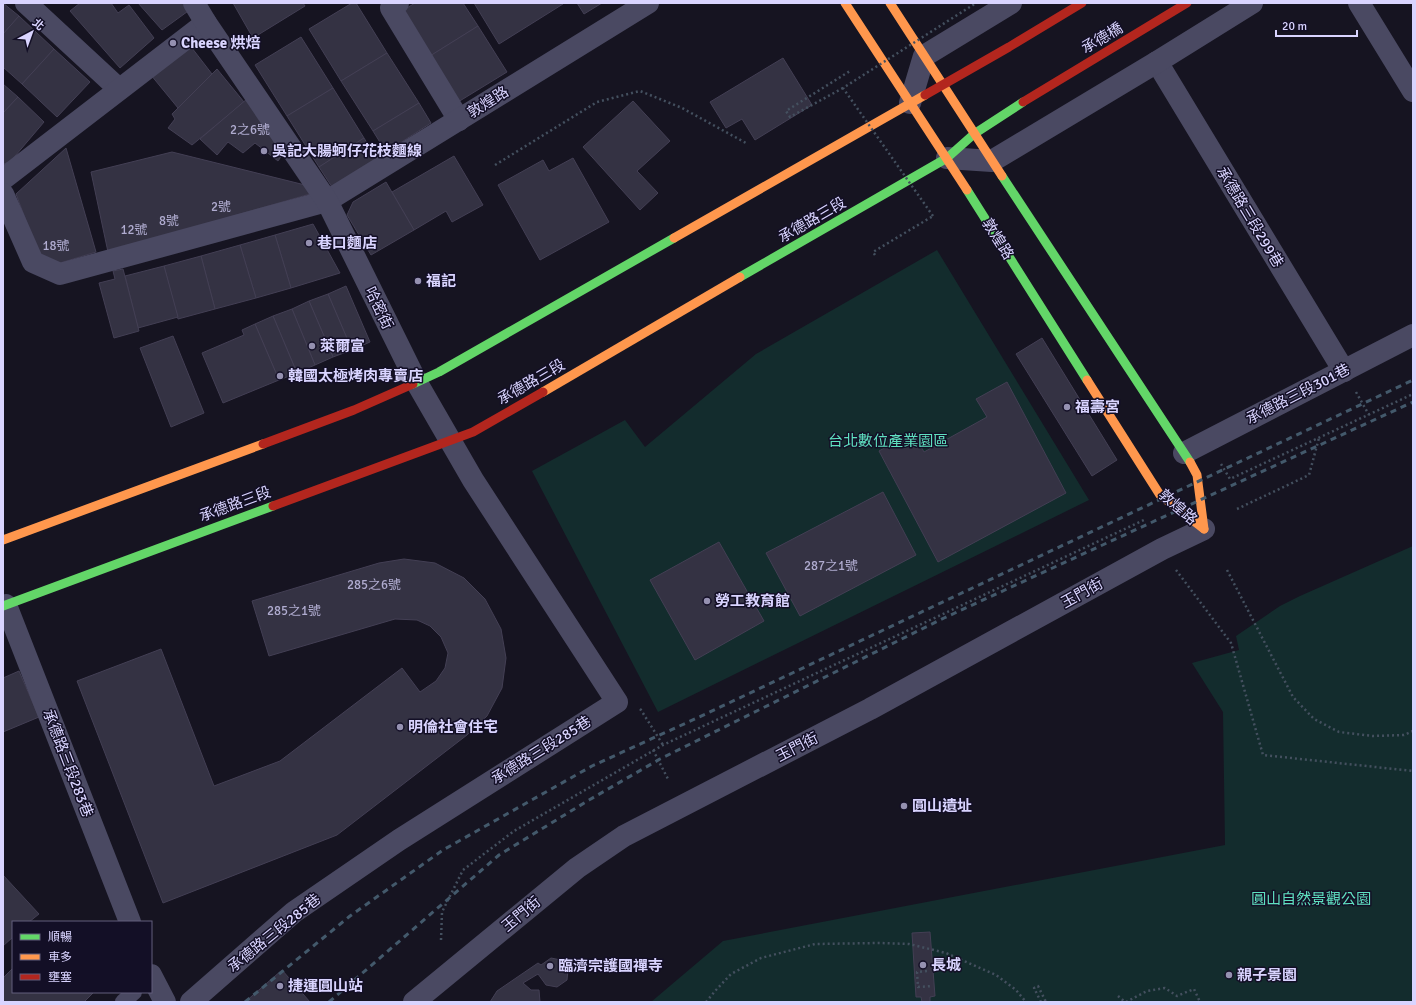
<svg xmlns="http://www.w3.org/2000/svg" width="1416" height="1005" font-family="Signika,'Noto Sans TC',sans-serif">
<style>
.green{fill:#132c2d}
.building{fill:#343243;stroke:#433f54}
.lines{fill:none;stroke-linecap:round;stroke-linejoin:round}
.path{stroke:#44505f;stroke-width:2.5;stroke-dasharray:2 3;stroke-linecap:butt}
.lane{stroke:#4a4962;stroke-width:16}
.street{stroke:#4a4962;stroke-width:22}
.fast{stroke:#63d668;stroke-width:9}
.slow{stroke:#ff974d;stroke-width:9}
.jam{stroke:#b3261e;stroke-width:9}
.rail{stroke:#43596b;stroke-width:3;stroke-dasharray:6 5;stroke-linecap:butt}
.path-bridge{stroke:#44505f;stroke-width:2.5;stroke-dasharray:2 3;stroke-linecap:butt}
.poi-dot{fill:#9591b1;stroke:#130f26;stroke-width:1.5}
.labels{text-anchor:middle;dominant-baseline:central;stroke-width:3;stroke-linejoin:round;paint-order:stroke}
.number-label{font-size:13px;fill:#b0acd0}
.street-label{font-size:15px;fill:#d9d4ff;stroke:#130f26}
.poi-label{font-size:15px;font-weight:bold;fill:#d9d4ff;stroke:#130f26;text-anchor:start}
.park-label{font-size:15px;fill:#5fe0c0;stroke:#130f26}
</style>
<rect width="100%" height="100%" fill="#161421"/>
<g class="green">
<polygon points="937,250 1089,500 658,712 532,471 625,420 645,447 756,354"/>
<polygon points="1413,546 1413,1002 651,1002 723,941 1225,845 1223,712 1192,663 1239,650 1236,636 1280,606 1300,596"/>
</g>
<g class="building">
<polygon points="3,3 19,16 3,34"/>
<polygon points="80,3 111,3 118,13 129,5 154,38 120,68 70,11"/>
<polygon points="138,3 186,3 191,9 162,30"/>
<polygon points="233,3 303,3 305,6 253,38"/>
<polygon points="352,3 356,3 387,53 341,81 309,29"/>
<polygon points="415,3 463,3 478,26 430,56 402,11"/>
<polygon points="474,3 562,3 563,4 499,44"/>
<polygon points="577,3 602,3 584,14"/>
<polygon points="19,16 54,49 22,84 3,67 3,34"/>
<polygon points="478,26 507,72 458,102 430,56"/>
<polygon points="301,37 333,88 287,116 255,65"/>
<polygon points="185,39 212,74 178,108 146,69"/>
<polygon points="54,49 90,82 57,117 22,84"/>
<polygon points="387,53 419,103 373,131 341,81"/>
<polygon points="783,58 812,105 755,140 742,119 726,128 710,102"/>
<polygon points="217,69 244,102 192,145 168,128 175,119 172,114"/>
<polygon points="3,84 18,97 3,113"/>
<polygon points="333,88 364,138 319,167 287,116"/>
<polygon points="254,93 289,145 278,161 255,143 243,153 228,142 217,155 200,139"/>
<polygon points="18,97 44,122 10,162 3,164 3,113"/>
<polygon points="633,101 670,141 637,171 658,193 640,210 583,147"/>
<polygon points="419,103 431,123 386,152 373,131"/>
<polygon points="364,138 377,159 332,187 319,167"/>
<polygon points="66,148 96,252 60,263 40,258 16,194"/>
<polygon points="172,152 305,185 310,194 108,252 91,172"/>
<polygon points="454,156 483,205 452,222 446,211 414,230 392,192"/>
<polygon points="573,158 609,222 540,260 498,185 543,160 549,171"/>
<polygon points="386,182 414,230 371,255 347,215 353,202"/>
<polygon points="313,224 340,273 291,288 275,235"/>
<polygon points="275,235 291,288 256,298 240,245"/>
<polygon points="240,245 256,298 215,309 201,256"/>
<polygon points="201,256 215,309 178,319 164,266"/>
<polygon points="164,266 178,317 138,328 125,276"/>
<polygon points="123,269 139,331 114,338 99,283 115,279 113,271"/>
<polygon points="346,286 370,342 352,350 328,294"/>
<polygon points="328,294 352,350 333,357 309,301"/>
<polygon points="309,301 333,357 315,365 292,309"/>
<polygon points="292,309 315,365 297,373 273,316"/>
<polygon points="273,316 297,373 279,380 255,324"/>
<polygon points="255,324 279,380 223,403 202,353 244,335 242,330"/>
<polygon points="173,336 204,413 171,427 140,348"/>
<polygon points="1042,338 1117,460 1092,476 1016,354"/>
<polygon points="1007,382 1066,493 938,562 879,451 913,432 924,452 987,417 976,399"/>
<polygon points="883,492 916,555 800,616 766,553"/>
<polygon points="719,542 764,621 695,660 650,580"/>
<polygon points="404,559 435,563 464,578 485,599 501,629 506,658 502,688 487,716 467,735 337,835 163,903 77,681 161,649 214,786 280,761 402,668 420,692 436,681 445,668 448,653 441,637 430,626 417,620 395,619 269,656 252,601 379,563"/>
<polygon points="19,671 39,717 3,732 3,678"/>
<polygon points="3,875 39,914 29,922 13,922 13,937 3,946"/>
<polygon points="930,932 935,996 930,997 930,1002 922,1002 921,997 916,997 912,933"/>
<polygon points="551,958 561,960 568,970 567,980 557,987 546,985 538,974 523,983 531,990 539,990 540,1002 490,1002 497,991 538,963 541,965"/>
<polygon points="13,968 13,992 94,992 84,1002 3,1002 3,978"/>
<polygon points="282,970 310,1002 245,1002"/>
</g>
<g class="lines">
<g class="path">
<polyline points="843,88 790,117 786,111 850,71"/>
<polyline points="495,165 597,102 640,91 682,108 746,143"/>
<polyline points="875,255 873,252 933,216"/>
<polyline points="1356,392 1369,415"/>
<polyline points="1221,464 1230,479 1413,394"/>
<polyline points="1237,509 1309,475 1319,438"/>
<polyline points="1176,570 1231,643 1263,755 1413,771"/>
<polyline points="1227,570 1293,697 1314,719 1339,732 1373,736 1404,735 1413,731"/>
<polyline points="640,709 641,710 663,745"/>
<polyline points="653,750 668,779"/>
<polyline points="441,940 442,912 463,870 514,831 663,745 1146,519"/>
<polyline points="927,971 917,972 918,987 932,986"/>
<polyline points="1118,996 1125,1002"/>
<polyline points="706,1002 716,990 731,974 761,958 815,944 879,943 909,944 946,953 996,975 1016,990 1026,1002"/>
<polyline points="1041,1002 1034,988 1038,986 1046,1002"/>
<polyline points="1126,1002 1147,991 1165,988 1177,996 1194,989 1200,1002"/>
</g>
<polyline class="lane" points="123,1002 134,992"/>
<g class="street">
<polyline points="26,3 119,89"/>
<polyline points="398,3 391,8 459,120"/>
<polyline points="1359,3 1413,91"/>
<polyline points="1157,62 1344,371"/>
<polyline points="910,103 924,56 1011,3"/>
<polyline points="947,158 992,161 1157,62 1252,3"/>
<polyline points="3,179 206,23"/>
<polyline points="3,194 33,262 60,274 327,201 648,3"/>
<polyline points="1184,453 1413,335"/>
<polyline points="6,605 130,922"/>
<polyline points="151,975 165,1002"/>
<polyline points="191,1002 294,912 399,840 617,702 473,480 417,383 327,201 206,23 194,3"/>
<polyline points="414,1002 577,868 624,836 870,709 1162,549 1204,529"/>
</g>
<g class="fast">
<polyline points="1002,176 1190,462"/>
<polyline points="967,190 1087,380"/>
<polyline points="740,277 947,158 974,134 1023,102"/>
<polyline points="413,384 439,372 674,238"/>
<polyline points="3,606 273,506"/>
</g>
<g class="slow">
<polyline points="845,3 967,190"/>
<polyline points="890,3 1002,176"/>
<polyline points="674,238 925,95"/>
<polyline points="1087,380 1160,495 1204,529"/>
<polyline points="543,392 740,277"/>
<polyline points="1190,462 1197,475 1204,529"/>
<polyline points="3,540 263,444"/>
</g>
<g class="jam">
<polyline points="925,95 1009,47 1082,3"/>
<polyline points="1023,102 1187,3"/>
<polyline points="263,444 354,410 413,384"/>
<polyline points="273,506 473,432 543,392"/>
</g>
<g class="rail">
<polyline points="245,1002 350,916 443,850 592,766 697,718 1413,380"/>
<polyline points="329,1002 499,855 589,800 660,759 944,618 1413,402"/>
</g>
<polyline class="path-bridge" points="933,216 843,88 976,3"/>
</g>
<g class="poi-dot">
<circle cx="173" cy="43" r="4"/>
<circle cx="264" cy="151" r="4"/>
<circle cx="309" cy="243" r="4"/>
<circle cx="418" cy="281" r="4"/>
<circle cx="312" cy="346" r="4"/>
<circle cx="280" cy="376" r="4"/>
<circle cx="1067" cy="407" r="4"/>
<circle cx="707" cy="601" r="4"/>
<circle cx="400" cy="727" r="4"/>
<circle cx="904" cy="806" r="4"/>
<circle cx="923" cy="965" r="4"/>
<circle cx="550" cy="966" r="4"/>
<circle cx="1229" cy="975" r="4"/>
<circle cx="280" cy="986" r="4"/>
</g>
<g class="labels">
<g class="number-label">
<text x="250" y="130">2之6號</text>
<text x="221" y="207">2號</text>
<text x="169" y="221">8號</text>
<text x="134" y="230">12號</text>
<text x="56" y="246">18號</text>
<text x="831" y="566">287之1號</text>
<text x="374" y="585">285之6號</text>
<text x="294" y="611">285之1號</text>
</g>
<g class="street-label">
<text transform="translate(1102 38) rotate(-31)">承德橋</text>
<text transform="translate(488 102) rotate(-32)">敦煌路</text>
<text transform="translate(1250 217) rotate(59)">承德路三段299巷</text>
<text transform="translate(812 220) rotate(-30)">承德路三段</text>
<text transform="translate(998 239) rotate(58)">敦煌路</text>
<text transform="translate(379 308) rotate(64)">哈密街</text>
<text transform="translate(531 382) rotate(-30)">承德路三段</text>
<text transform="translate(1298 394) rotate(-27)">承德路三段301巷</text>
<text transform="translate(235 504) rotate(-20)">承德路三段</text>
<text transform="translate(1178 507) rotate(41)">敦煌路</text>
<text transform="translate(1082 593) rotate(-29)">玉門街</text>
<text transform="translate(797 747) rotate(-27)">玉門街</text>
<text transform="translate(541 750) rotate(-32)">承德路三段285巷</text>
<text transform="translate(68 763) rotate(69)">承德路三段283巷</text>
<text transform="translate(521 914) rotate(-40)">玉門街</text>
<text transform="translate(274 933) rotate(-39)">承德路三段285巷</text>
</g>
<g class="poi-label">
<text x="181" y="43">Cheese 烘焙</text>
<text x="272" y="151">吳記大腸蚵仔花枝麵線</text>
<text x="317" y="243">巷口麵店</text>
<text x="426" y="281">福記</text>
<text x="320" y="346">萊爾富</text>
<text x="288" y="376">韓國太極烤肉專賣店</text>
<text x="1075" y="407">福壽宮</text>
<text x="715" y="601">勞工教育館</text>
<text x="408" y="727">明倫社會住宅</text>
<text x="912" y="806">圓山遺址</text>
<text x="931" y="965">長城</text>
<text x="558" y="966">臨濟宗護國禪寺</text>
<text x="1237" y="975">親子景園</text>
<text x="288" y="986">捷運圓山站</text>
</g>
<g class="park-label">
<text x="888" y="441">台北數位產業園區</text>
<text x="1311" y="899">圓山自然景觀公園</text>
</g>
</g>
<rect width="1416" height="1005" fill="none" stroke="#d9d4ff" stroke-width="8"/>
<rect x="12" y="921" width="140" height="72" fill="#130f26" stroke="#625e7d"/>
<rect x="20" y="934" width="20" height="6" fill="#63d668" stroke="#625e7d"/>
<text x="48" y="941" font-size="12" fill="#d9d4ff">順暢</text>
<rect x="20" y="954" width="20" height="6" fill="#ff974d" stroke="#625e7d"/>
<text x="48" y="961" font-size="12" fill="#d9d4ff">車多</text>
<rect x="20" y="974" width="20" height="6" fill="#b3261e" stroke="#625e7d"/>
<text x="48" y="981" font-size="12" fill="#d9d4ff">壅塞</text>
<g transform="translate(32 32) rotate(41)" stroke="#130f26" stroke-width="3" paint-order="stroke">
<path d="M0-3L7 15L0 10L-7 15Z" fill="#d9d4ff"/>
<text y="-6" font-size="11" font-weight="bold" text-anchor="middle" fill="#d9d4ff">北</text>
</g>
<path d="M1276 30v6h81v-6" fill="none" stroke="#d9d4ff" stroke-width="2"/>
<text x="1282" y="30" font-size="12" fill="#d9d4ff" stroke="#130f26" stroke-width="3" paint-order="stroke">20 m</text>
</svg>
